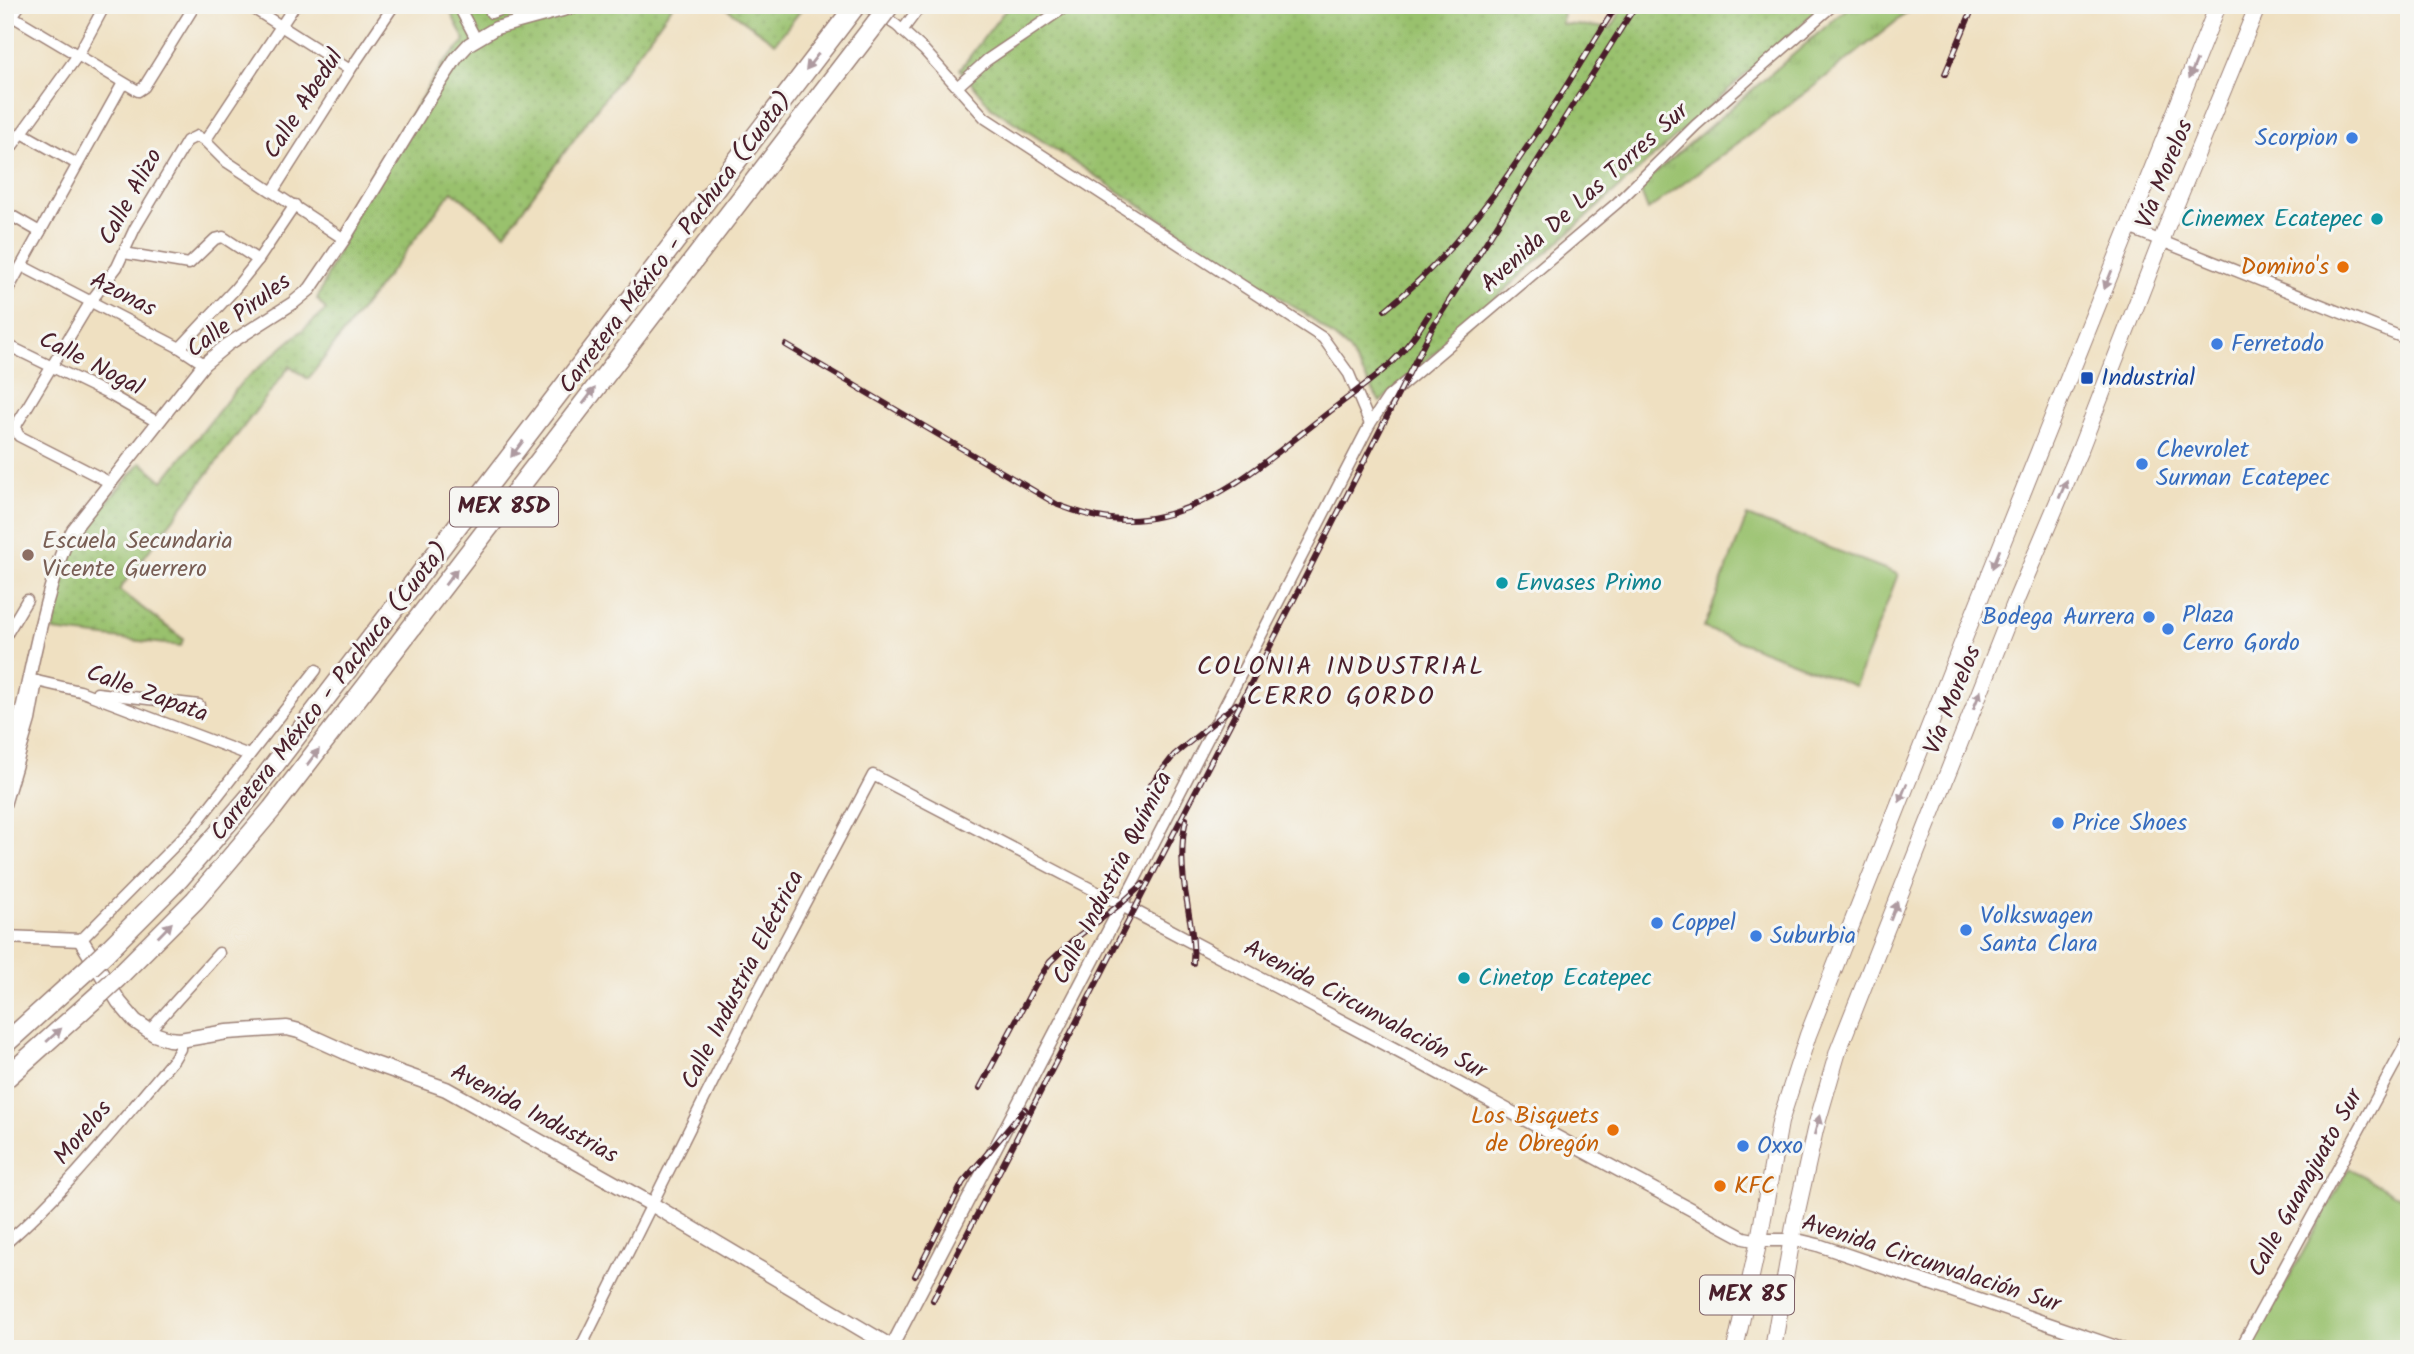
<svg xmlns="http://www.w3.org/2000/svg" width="2414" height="1354" font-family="Kalam,sans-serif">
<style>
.grass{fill:url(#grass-dots);stroke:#72704c;stroke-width:2}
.park{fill:url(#park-tufts);stroke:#72704c;stroke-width:2}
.garden{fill:#99c16d;stroke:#72704c;stroke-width:2}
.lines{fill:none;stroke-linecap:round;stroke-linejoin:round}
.minor-casing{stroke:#9c8076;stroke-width:13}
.tertiary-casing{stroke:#9c8076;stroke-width:15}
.secondary-casing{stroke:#9c8076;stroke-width:17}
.primary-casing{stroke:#9c8076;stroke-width:18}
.motorway-casing{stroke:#9c8076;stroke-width:22}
.minor{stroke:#fff;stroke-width:10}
.tertiary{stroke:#fff;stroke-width:12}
.secondary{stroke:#fff;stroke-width:14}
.primary{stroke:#fff;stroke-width:16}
.motorway{stroke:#fff;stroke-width:19}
.rail-casing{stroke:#4a1f2b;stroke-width:6}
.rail{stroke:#f6f6f2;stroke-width:3.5;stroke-dasharray:10;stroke-linecap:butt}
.motorway-bridge-casing{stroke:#9c8076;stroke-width:22;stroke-linecap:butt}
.motorway-bridge{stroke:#fff;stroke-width:19}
.oneway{fill:#ae9aa0}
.shop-dot{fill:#3f7fe0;stroke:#f6f6f2;stroke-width:2.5}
.culture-dot{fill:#0f9aa8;stroke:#f6f6f2;stroke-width:2.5}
.food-dot{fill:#e8710a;stroke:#f6f6f2;stroke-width:2.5}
.transit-dot{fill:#1a4fb4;stroke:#f6f6f2;stroke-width:2.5}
.education-dot{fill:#8d6e63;stroke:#f6f6f2;stroke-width:2.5}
.labels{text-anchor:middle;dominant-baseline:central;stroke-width:6;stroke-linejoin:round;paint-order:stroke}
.shield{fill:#f6f6f2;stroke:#7e6067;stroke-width:2}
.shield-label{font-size:23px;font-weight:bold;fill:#4a1f2b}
.street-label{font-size:24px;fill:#4a1f2b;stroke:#f6f6f2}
.shop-label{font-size:24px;fill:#366cbe;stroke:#f6f6f2;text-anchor:start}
.culture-label{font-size:24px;fill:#0d838f;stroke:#f6f6f2;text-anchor:start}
.food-label{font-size:24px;fill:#c56008;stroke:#f6f6f2;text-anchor:end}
.transit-label{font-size:24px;fill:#164399;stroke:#f6f6f2;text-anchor:start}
.education-label{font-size:24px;fill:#785e54;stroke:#f6f6f2;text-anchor:start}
.neighbourhood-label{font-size:26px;letter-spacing:2px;fill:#4a1f2b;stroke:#f6f6f2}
</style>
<defs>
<pattern id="grass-dots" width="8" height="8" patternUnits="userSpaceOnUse" patternTransform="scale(1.75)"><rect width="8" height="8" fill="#99c16d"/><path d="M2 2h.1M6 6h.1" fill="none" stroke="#85a55f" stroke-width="1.8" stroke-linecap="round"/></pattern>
<pattern id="park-tufts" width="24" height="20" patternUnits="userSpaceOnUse" patternTransform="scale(1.75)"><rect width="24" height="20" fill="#99c16d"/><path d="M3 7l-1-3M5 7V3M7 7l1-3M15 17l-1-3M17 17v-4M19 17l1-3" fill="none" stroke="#85a55f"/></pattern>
</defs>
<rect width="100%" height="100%" fill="#f6f6f2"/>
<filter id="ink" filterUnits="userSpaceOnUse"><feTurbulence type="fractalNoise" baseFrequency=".0143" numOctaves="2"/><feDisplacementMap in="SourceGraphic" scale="14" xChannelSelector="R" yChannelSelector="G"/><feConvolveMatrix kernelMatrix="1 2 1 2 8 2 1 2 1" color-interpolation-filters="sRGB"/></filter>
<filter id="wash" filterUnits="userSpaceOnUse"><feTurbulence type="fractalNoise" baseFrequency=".00686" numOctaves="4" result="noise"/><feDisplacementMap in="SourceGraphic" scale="28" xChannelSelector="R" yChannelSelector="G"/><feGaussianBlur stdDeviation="1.57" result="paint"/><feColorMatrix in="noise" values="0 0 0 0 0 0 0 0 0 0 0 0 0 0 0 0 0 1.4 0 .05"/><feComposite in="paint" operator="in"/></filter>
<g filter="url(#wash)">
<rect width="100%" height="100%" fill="#efe0c1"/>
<g class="grass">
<path d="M447,5H673L505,233L452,191L308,379L290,366L119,590L183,639L181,646L53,631C59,600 63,565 79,538C96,512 122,486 141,462L163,481L241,383L326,310L317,299L369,181L442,65L465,41Z"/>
<polygon points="722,5 805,5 775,43"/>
<polygon points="1009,5 1563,5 1562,24 1611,28 1625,5 1823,5 1380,402 1348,349 1311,318 991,107 960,69"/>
</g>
<polygon class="park" points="1851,5 1917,5 1813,87 1648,210 1639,187"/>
<g class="garden">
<polygon points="1747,516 1898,574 1855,686 1704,628"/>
<polygon points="2349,1168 2409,1202 2409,1349 2250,1349"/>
</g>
</g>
<g filter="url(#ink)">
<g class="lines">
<defs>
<g id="minor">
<polyline points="248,5 350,70"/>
<polyline points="458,5 476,39"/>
<polyline points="866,5 896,25 924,50 985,118 1323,338 1349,374 1370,424"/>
<polyline points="491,13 515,5"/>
<polyline points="12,16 138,91 144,87 195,5"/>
<polyline points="5,26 20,5"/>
<polyline points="902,31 921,5"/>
<polyline points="957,87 987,60 1068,5"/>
<polyline points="22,133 77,164"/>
<polyline points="205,141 224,160 344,239"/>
<polyline points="5,156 78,55 105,5"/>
<polyline points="273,191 350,70 394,5"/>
<polyline points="5,212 40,232"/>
<polyline points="2129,228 2409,340"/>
<polyline points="124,253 189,264 215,239 223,237 258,260"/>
<polyline points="22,266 180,348 204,364"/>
<polyline points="5,295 123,83"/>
<polyline points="5,344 112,396 157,422"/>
<polyline points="180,348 234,290 258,260 295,205"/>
<polyline points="109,482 19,436 16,430 17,424 91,301 117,267 135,228 187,141 197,136 205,141 295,5"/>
<polyline points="5,637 27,600"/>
<polyline points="28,679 80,691 249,755"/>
<polyline points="97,693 199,705"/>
<polyline points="5,805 30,720 37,681"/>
<polyline points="81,940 195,825 316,670"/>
<polyline points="149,1031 219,953"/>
<path d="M5,1244C68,1189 120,1122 174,1059L180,1049V1040"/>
<polyline points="580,1349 754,999 873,775 1122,905 1370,424 1388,397 1617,203 1696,125 1833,5"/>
<polyline points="2240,1349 2409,1038"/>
</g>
<g id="tertiary">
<path d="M5,778C22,720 31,659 47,601C54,577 60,552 73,530L204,364L227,345L293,303L310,289L344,239L426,104L457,57L469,44L496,28L581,5"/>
<polyline points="5,937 81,940"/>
<polyline points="892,1346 1122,905 1413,1059 1744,1238 1754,1240 1797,1240 1818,1245 2122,1349"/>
</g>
<polyline id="secondary" points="81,940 119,1002 135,1021 154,1034 169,1039 180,1040 227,1032 287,1028 299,1031 361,1059 446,1089 653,1205 895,1349"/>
<g id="primary">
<polyline points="1735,1349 1759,1240 1780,1122 1808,1035 1967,631 2218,5"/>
<polyline points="1773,1349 1795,1220 1815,1130 1838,1051 2017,598 2081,447 2167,226 2258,5"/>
</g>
<g id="motorway">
<polyline points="105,953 179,879 249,798 856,5"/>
<polyline points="117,978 195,900 272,809 876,23"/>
<polyline points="5,1044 90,967"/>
<polyline points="5,1079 102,992"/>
</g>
</defs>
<use href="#minor" class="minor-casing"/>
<use href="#tertiary" class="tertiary-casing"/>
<use href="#secondary" class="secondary-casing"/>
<use href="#primary" class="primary-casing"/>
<use href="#motorway" class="motorway-casing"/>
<use href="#minor" class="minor"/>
<use href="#tertiary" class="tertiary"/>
<use href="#secondary" class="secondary"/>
<use href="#primary" class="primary"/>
<use href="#motorway" class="motorway"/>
<defs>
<g id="rail">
<polyline points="1945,74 1974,5"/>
<path d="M1385,310C1485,231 1549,111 1617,5"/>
<path d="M786,345L1058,505C1092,518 1124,525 1161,516C1222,502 1271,457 1319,420C1342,401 1368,384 1390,364C1406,349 1418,332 1429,314"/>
<polyline points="1147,790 1174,755 1236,704"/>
<path d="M1186,819C1180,846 1182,875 1187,902C1190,923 1195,942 1193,963"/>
<polyline points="980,1088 1035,985 1050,962 1072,941 1123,902 1143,884"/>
<polyline points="915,1276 963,1182 1025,1109"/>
<polyline points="933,1300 1257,672 1432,328 1636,5"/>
</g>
</defs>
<use href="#rail" class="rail-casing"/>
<use href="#rail" class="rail"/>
<defs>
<g id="motorway-bridge">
<polyline points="876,23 889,6"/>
<polyline points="90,967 105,953"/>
<polyline points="102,992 117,978"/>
</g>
</defs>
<use href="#motorway-bridge" class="motorway-bridge-casing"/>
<use href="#motorway-bridge" class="motorway-bridge"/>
</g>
<defs><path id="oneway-solid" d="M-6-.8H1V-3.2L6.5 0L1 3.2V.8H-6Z" transform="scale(1.75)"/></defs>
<g class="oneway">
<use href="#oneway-solid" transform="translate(812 62) rotate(128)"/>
<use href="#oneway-solid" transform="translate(2193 69) rotate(112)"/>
<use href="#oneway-solid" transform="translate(2108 280) rotate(112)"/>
<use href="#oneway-solid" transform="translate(589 396) rotate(-53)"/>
<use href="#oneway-solid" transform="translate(517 449) rotate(127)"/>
<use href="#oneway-solid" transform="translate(2063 489) rotate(-67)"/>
<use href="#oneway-solid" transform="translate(1996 559) rotate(112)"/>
<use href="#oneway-solid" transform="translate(451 577) rotate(-53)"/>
<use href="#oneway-solid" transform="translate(1977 700) rotate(-68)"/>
<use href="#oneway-solid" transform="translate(313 757) rotate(-53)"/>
<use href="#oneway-solid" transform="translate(1903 793) rotate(112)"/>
<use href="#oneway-solid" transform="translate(1894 911) rotate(-69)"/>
<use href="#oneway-solid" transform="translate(165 930) rotate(-46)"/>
<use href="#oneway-solid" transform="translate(54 1035) rotate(-42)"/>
<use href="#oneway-solid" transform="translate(1817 1125) rotate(-75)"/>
</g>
</g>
<g class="shop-dot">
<circle cx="2352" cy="138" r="7"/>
<circle cx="2217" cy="344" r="7"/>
<circle cx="2142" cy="464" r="7"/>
<circle cx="2149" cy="617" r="7"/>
<circle cx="2168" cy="629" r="7"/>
<circle cx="2058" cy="823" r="7"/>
<circle cx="1657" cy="923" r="7"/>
<circle cx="1966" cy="930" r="7"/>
<circle cx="1756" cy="936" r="7"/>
<circle cx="1743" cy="1146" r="7"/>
</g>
<g class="culture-dot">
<circle cx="2377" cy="219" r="7"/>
<circle cx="1502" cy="583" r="7"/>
<circle cx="1464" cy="978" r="7"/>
</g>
<g class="food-dot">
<circle cx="2343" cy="267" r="7"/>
<circle cx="1613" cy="1130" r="7"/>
<circle cx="1720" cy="1186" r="7"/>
</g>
<rect class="transit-dot" x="2080" y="371" width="14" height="14" rx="3.5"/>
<circle class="education-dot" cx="28" cy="555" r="7"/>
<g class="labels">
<g class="shield">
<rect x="450" y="487.5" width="108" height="39" rx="5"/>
<rect x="1700" y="1275.5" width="94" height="39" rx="5"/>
</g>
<g class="shield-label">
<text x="504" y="507">MEX 85D</text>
<text x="1747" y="1295">MEX 85</text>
</g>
<g class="street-label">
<text transform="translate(304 104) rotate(-57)">Calle Abedul</text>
<text transform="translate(2165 174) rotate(-68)">Vía Morelos</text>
<text transform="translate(131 197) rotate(-61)">Calle Alizo</text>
<text transform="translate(1585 198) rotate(-42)">Avenida De Las Torres Sur</text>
<text transform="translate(676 243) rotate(-53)">Carretera México - Pachuca (Cuota)</text>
<text transform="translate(123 295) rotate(27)">Azonas</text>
<text transform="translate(239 316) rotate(-37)">Calle Pirules</text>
<text transform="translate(91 364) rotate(27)">Calle Nogal</text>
<text transform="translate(330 692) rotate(-52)">Carretera México - Pachuca (Cuota)</text>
<text transform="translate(147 694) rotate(20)">Calle Zapata</text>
<text transform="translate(1953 700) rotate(-68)">Vía Morelos</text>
<text transform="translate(1113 878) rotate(-63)">Calle Industria Química</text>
<text transform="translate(743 980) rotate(-63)">Calle Industria Eléctrica</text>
<text transform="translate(1365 1010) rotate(28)">Avenida Circunvalación Sur</text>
<text transform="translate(534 1114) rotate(28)">Avenida Industrias</text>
<text transform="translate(83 1133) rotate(-50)">Morelos</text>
<text transform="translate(2306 1183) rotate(-61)">Calle Guanajuato Sur</text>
<text transform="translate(1931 1264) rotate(18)">Avenida Circunvalación Sur</text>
</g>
<g class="shop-label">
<text x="2338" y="138" text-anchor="end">Scorpion</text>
<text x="2231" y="344">Ferretodo</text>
<text x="2156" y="450">Chevrolet<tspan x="2156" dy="28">Surman Ecatepec</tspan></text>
<text x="2182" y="615">Plaza<tspan x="2182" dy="28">Cerro Gordo</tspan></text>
<text x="2135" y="617" text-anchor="end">Bodega Aurrera</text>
<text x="2072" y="823">Price Shoes</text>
<text x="1980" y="916">Volkswagen<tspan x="1980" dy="28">Santa Clara</tspan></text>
<text x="1671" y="923">Coppel</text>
<text x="1770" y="936">Suburbia</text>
<text x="1757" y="1146">Oxxo</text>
</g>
<g class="culture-label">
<text x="2363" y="219" text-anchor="end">Cinemex Ecatepec</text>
<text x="1516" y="583">Envases Primo</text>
<text x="1478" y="978">Cinetop Ecatepec</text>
</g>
<g class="food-label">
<text x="2329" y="267">Domino's</text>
<text x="1599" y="1116">Los Bisquets<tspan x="1599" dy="28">de Obregón</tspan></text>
<text x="1734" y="1186" text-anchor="start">KFC</text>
</g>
<g class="transit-label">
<text x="2101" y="378">Industrial</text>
</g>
<g class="education-label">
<text x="42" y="541">Escuela Secundaria<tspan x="42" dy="28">Vicente Guerrero</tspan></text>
</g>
<g class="neighbourhood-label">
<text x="1341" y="667">COLONIA INDUSTRIAL<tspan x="1341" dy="30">CERRO GORDO</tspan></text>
</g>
</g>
<rect width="2414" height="1354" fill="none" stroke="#f6f6f2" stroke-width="28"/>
</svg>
